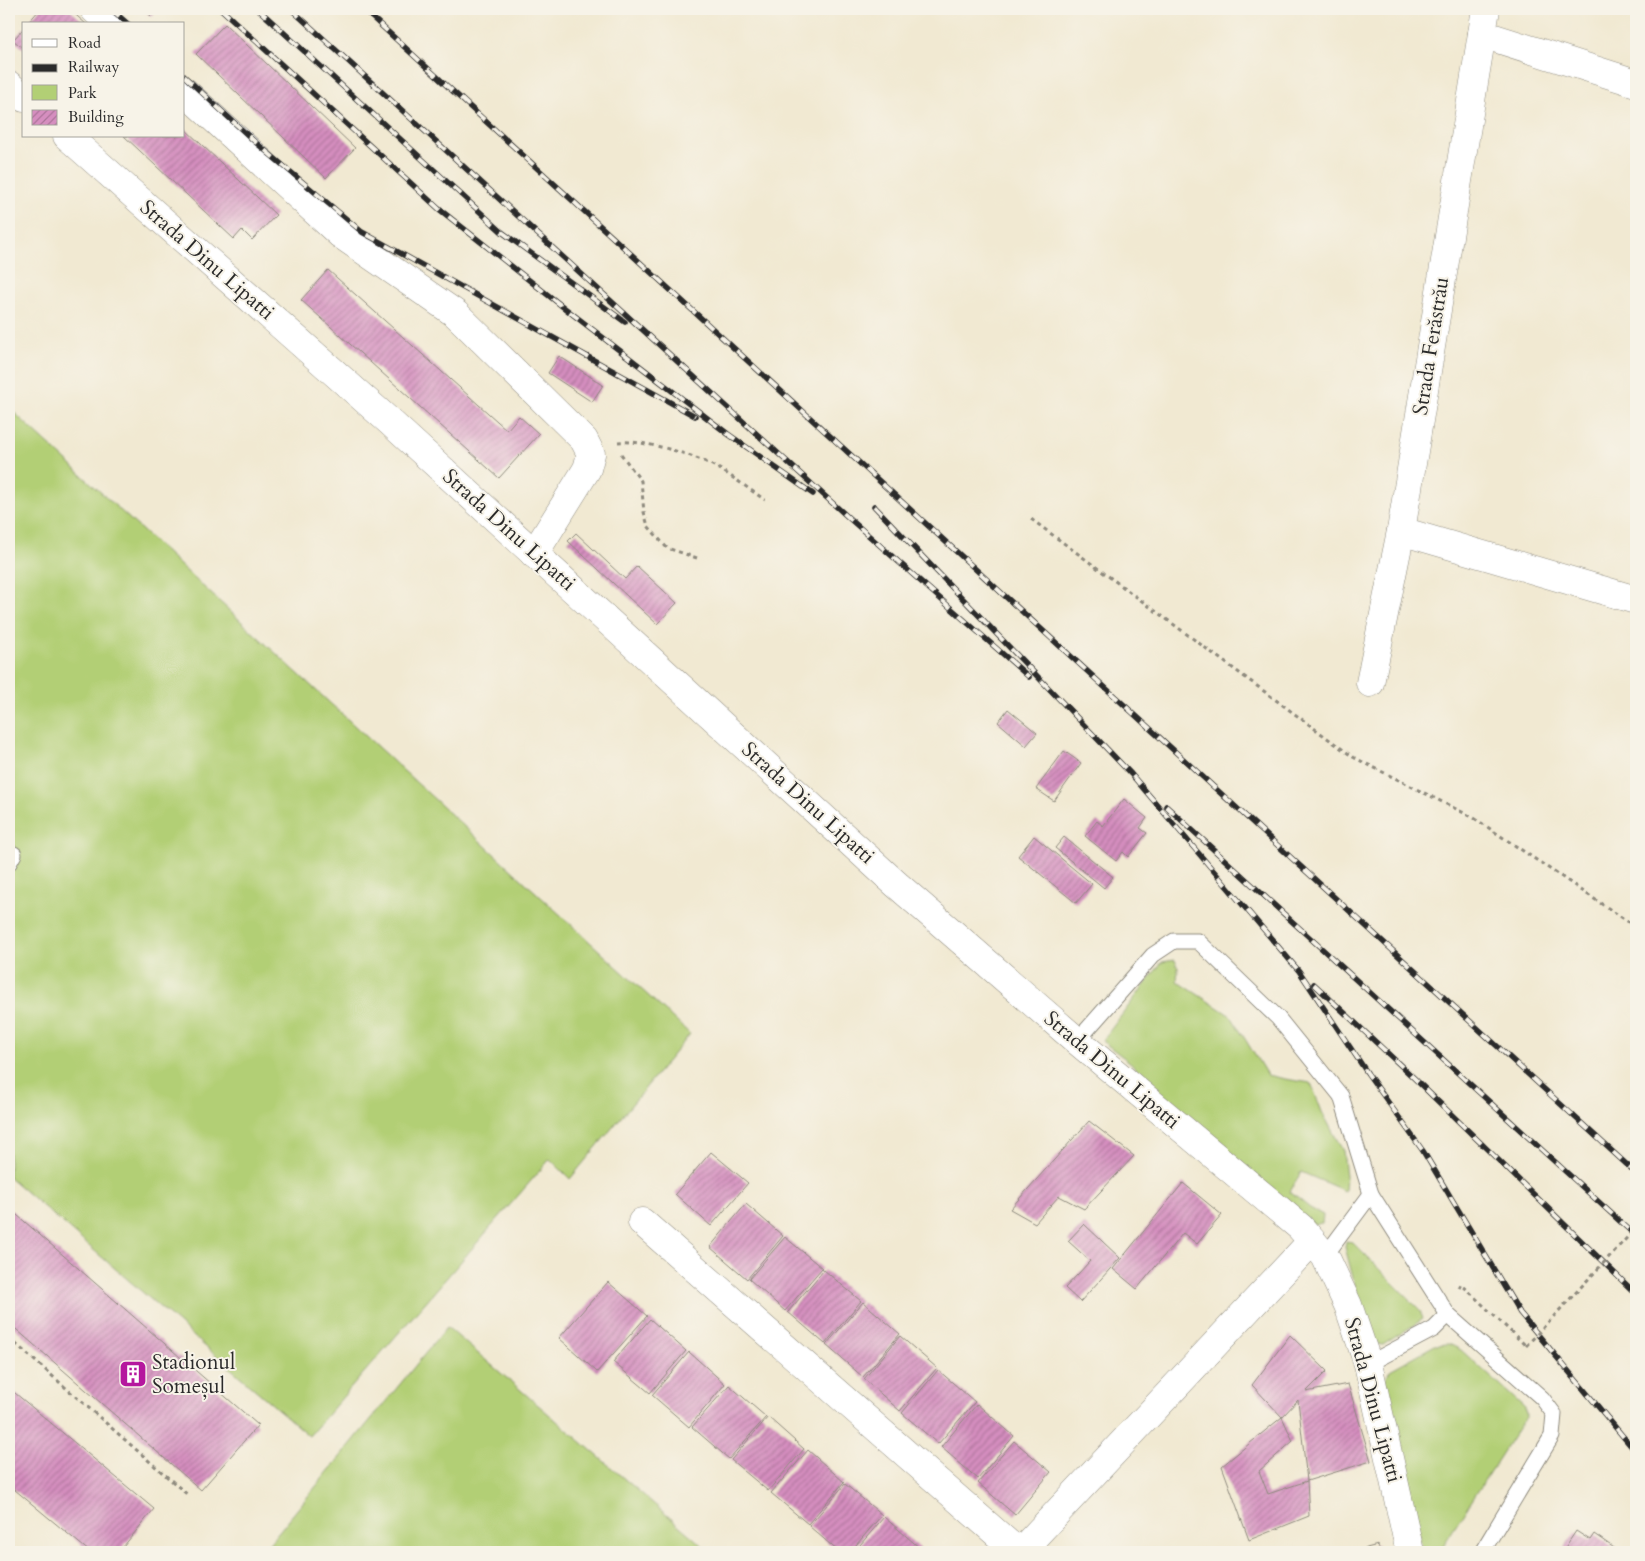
<svg xmlns="http://www.w3.org/2000/svg" width="1645" height="1561" font-family="Cardo,serif">
<style>
.green{fill:#b2cf75;stroke:#6e7d50}
.building{fill:url(#building-hatch)}
.lines{fill:none;stroke-linecap:round;stroke-linejoin:round}
.service-casing{stroke:#8e8a7e;stroke-width:17}
.minor-casing{stroke:#8e8a7e;stroke-width:29}
.path{stroke:#8e8a7e;stroke-width:3;stroke-dasharray:4 4;stroke-linecap:butt}
.service{stroke:#fff;stroke-width:15}
.minor{stroke:#fff;stroke-width:28}
.rail-casing{stroke:#2b2b2b;stroke-width:5.5}
.rail{stroke:#f7f3e8;stroke-width:4;stroke-dasharray:11;stroke-linecap:butt}
.path-bridge{stroke:#8e8a7e;stroke-width:3;stroke-dasharray:4 4;stroke-linecap:butt}
.labels{text-anchor:middle;dominant-baseline:central;stroke-width:4;stroke-linejoin:round;paint-order:stroke}
.street-label{font-size:21px;fill:#2b2b2b;stroke:#f7f3e8}
.poi-label{font-size:21px;fill:#2b2b2b;stroke:#f7f3e8;text-anchor:start}
</style>
<defs>
<pattern id="building-hatch" width="6" height="6" patternUnits="userSpaceOnUse" patternTransform="scale(1.25)"><rect width="6" height="6" fill="#d58ebf"/><path d="M-1 1l2-2M0 6l6-6M5 7l2-2" fill="none" stroke="#ad749b"/></pattern>
</defs>
<rect width="100%" height="100%" fill="#f7f3e8"/>
<filter id="ink" filterUnits="userSpaceOnUse"><feTurbulence type="fractalNoise" baseFrequency=".02" numOctaves="2"/><feDisplacementMap in="SourceGraphic" scale="10" xChannelSelector="R" yChannelSelector="G"/><feConvolveMatrix kernelMatrix="1 2 1 2 8 2 1 2 1" color-interpolation-filters="sRGB"/></filter>
<filter id="wash" filterUnits="userSpaceOnUse"><feTurbulence type="fractalNoise" baseFrequency=".0096" numOctaves="4" result="noise"/><feDisplacementMap in="SourceGraphic" scale="20" xChannelSelector="R" yChannelSelector="G"/><feGaussianBlur stdDeviation="1.12" result="paint"/><feColorMatrix in="noise" values="0 0 0 0 0 0 0 0 0 0 0 0 0 0 0 0 0 1.4 0 .05"/><feComposite in="paint" operator="in"/></filter>
<g filter="url(#wash)">
<rect width="100%" height="100%" fill="#f1e9d2"/>
<g class="green">
<polygon points="9,408 690,1034 570,1179 550,1159 309,1436 9,1177"/>
<polygon points="1175,960 1178,968 1177,981 1231,1016 1267,1075 1285,1079 1311,1083 1322,1112 1343,1151 1346,1176 1345,1191 1301,1172 1290,1192 1310,1208 1323,1215 1322,1223 1304,1225 1149,1084 1131,1063 1102,1041 1162,962"/>
<polygon points="1346,1241 1352,1242 1420,1310 1423,1319 1383,1345 1376,1344 1368,1335 1345,1247"/>
<polygon points="447,1327 710,1552 262,1552"/>
<polygon points="1449,1344 1461,1350 1525,1408 1526,1416 1439,1552 1423,1552 1385,1393 1386,1379 1390,1370 1435,1345"/>
</g>
<g id="blocks">
<g class="building">
<polygon points="40,9 69,9 86,24 27,24"/>
<polygon points="143,9 157,9 151,16"/>
<polygon points="225,24 355,148 326,178 196,54"/>
<polygon points="24,28 24,49 13,40"/>
<polygon points="184,128 276,215 252,240 242,230 234,239 124,136 184,136"/>
<polygon points="328,270 507,430 519,416 539,434 499,478 301,300"/>
<polygon points="559,356 603,385 592,402 548,373"/>
<polygon points="576,533 625,579 637,566 677,603 657,624 568,541"/>
<polygon points="1008,709 1037,733 1026,746 998,722"/>
<polygon points="1064,751 1081,763 1054,801 1036,789"/>
<polygon points="1124,799 1147,818 1140,828 1147,833 1128,857 1123,852 1116,861 1085,836 1097,821 1103,826"/>
<polygon points="1034,836 1092,884 1076,903 1018,856"/>
<polygon points="1064,837 1113,877 1104,888 1055,848"/>
<polygon points="1089,1121 1134,1156 1084,1209 1059,1196 1035,1223 1010,1209"/>
<polygon points="711,1152 748,1183 711,1226 675,1194"/>
<polygon points="1183,1183 1222,1215 1197,1244 1183,1233 1137,1289 1113,1269"/>
<polygon points="746,1204 783,1236 747,1279 710,1247"/>
<polygon points="9,1208 258,1425 201,1490 9,1323"/>
<polygon points="1084,1224 1120,1258 1080,1302 1065,1288 1090,1261 1068,1241"/>
<polygon points="785,1237 822,1268 785,1311 749,1279"/>
<polygon points="824,1270 861,1301 825,1344 788,1312"/>
<polygon points="608,1282 647,1316 597,1372 559,1338"/>
<polygon points="863,1302 900,1334 863,1377 826,1345"/>
<polygon points="650,1319 686,1351 650,1393 613,1362"/>
<polygon points="1290,1335 1327,1371 1306,1392 1348,1384 1371,1461 1307,1481 1298,1400 1282,1417 1252,1385"/>
<polygon points="900,1336 937,1368 900,1411 864,1379"/>
<polygon points="689,1352 725,1384 689,1427 652,1395"/>
<polygon points="938,1370 975,1402 938,1444 902,1413"/>
<polygon points="729,1385 766,1417 729,1459 692,1427"/>
<polygon points="9,1388 154,1509 119,1552 90,1552 9,1485"/>
<polygon points="977,1404 1014,1436 978,1479 941,1447"/>
<polygon points="768,1417 804,1449 768,1491 731,1460"/>
<polygon points="1282,1417 1293,1441 1259,1471 1268,1494 1307,1481 1309,1516 1249,1540 1222,1466"/>
<polygon points="1014,1441 1051,1472 1015,1515 978,1483"/>
<polygon points="808,1450 844,1482 808,1524 771,1493"/>
<polygon points="845,1484 882,1515 850,1552 839,1552 809,1526"/>
<polygon points="884,1517 921,1549 918,1552 854,1552"/>
<polygon points="1576,1531 1590,1540 1594,1534 1620,1552 1562,1552"/>
<polygon points="1378,1545 1380,1552 1351,1552"/>
</g>
</g>
</g>
<g filter="url(#ink)">
<use href="#blocks" fill-opacity="0" stroke="#8e8a7e" stroke-width="1"/>
<g class="lines">
<defs>
<g id="service">
<polyline points="9,863 14,854"/>
<polyline points="1077,1041 1153,955 1174,941 1198,941 1278,1018 1341,1096 1371,1194"/>
<polyline points="1325,1256 1371,1194 1448,1315 1542,1398 1554,1414 1552,1436 1482,1552"/>
<polyline points="1368,1364 1434,1329 1448,1315"/>
</g>
<g id="minor">
<polyline points="94,9 110,24"/>
<polyline points="1482,34 1636,83"/>
<polyline points="9,85 24,98"/>
<polyline points="184,91 340,234 456,314 584,440 591,454 587,469 534,554"/>
<polyline points="67,136 389,421 896,884 1077,1041 1300,1227 1325,1256 1348,1305 1368,1364 1410,1552"/>
<polyline points="1401,531 1636,600"/>
<polyline points="1370,683 1401,531 1486,9"/>
<polyline points="642,1222 1018,1552"/>
<polyline points="1020,1552 1312,1241"/>
</g>
</defs>
<use href="#service" class="service-casing"/>
<use href="#minor" class="minor-casing"/>
<g class="path">
<path d="M618,442C645,440 692,454 716,467C733,477 749,489 765,500"/>
<polyline points="621,454 641,481 644,512 648,526 667,548 697,558"/>
<polyline points="1031,519 1353,757 1474,818 1636,927"/>
<polyline points="1459,1288 1461,1284 1526,1346"/>
<polyline points="9,1338 189,1496"/>
</g>
<use href="#service" class="service"/>
<use href="#minor" class="minor"/>
<defs>
<g id="rail">
<polyline points="111,9 128,24"/>
<polyline points="221,9 439,209 562,306 728,434 813,494"/>
<polyline points="258,9 502,232 625,322"/>
<polyline points="291,9 850,519 1029,677"/>
<polyline points="363,9 1636,1173"/>
<polyline points="184,76 254,141 362,232 695,416"/>
<polyline points="874,506 1131,774 1299,971 1368,1074 1423,1151 1520,1313 1636,1452"/>
<polyline points="1166,806 1636,1236"/>
<polyline points="1314,984 1414,1078 1636,1294"/>
</g>
</defs>
<use href="#rail" class="rail-casing"/>
<use href="#rail" class="rail"/>
<polyline class="path-bridge" points="1526,1346 1636,1228"/>
</g>
</g>
<defs>
<symbol id="building-square" viewBox="-11 -11 22 22"><rect x="-9" y="-9" width="18" height="18" rx="4" fill="#b5179e" stroke="#f7f3e8"/><path d="M-4-6H4V6H1V3H-1V6H-4ZM-2.5-4.3h1.7v1.8h-1.7ZM.8-4.3h1.7v1.8H.8ZM-2.5-1h1.7V.8h-1.7ZM.8-1h1.7V.8H.8Z" fill="#fff"/></symbol>
</defs>
<g fill-rule="evenodd">
<use href="#building-square" x="117" y="1358" width="32" height="32"/>
</g>
<g class="labels">
<g class="street-label">
<text transform="translate(207 260) rotate(41)">Strada Dinu Lipatti</text>
<text transform="translate(1431 346) rotate(-81)">Strada Ferăstrău</text>
<text transform="translate(509 530) rotate(42)">Strada Dinu Lipatti</text>
<text transform="translate(808 803) rotate(42)">Strada Dinu Lipatti</text>
<text transform="translate(1112 1070) rotate(40)">Strada Dinu Lipatti</text>
<text transform="translate(1373 1400) rotate(75)">Strada Dinu Lipatti</text>
</g>
<g class="poi-label">
<text x="152" y="1362">Stadionul<tspan x="152" dy="24">Someșul</tspan></text>
</g>
</g>
<rect width="1645" height="1561" fill="none" stroke="#f7f3e8" stroke-width="30"/>
<rect x="22" y="22" width="162" height="115" fill="#f7f3e8" stroke="#a5a39c"/>
<rect x="32" y="39" width="25" height="8" fill="#ffffff" stroke="#a5a39c"/>
<text x="68" y="48" font-size="15" fill="#2b2b2b">Road</text>
<rect x="32" y="64" width="25" height="8" fill="#2b2b2b" stroke="#a5a39c"/>
<text x="68" y="72" font-size="15" fill="#2b2b2b">Railway</text>
<rect x="32" y="85" width="25" height="15" fill="#b2cf75" stroke="#a5a39c"/>
<text x="68" y="98" font-size="15" fill="#2b2b2b">Park</text>
<rect x="32" y="110" width="25" height="15" fill="url(#building-hatch)" stroke="#a5a39c"/>
<text x="68" y="122" font-size="15" fill="#2b2b2b">Building</text>
</svg>
